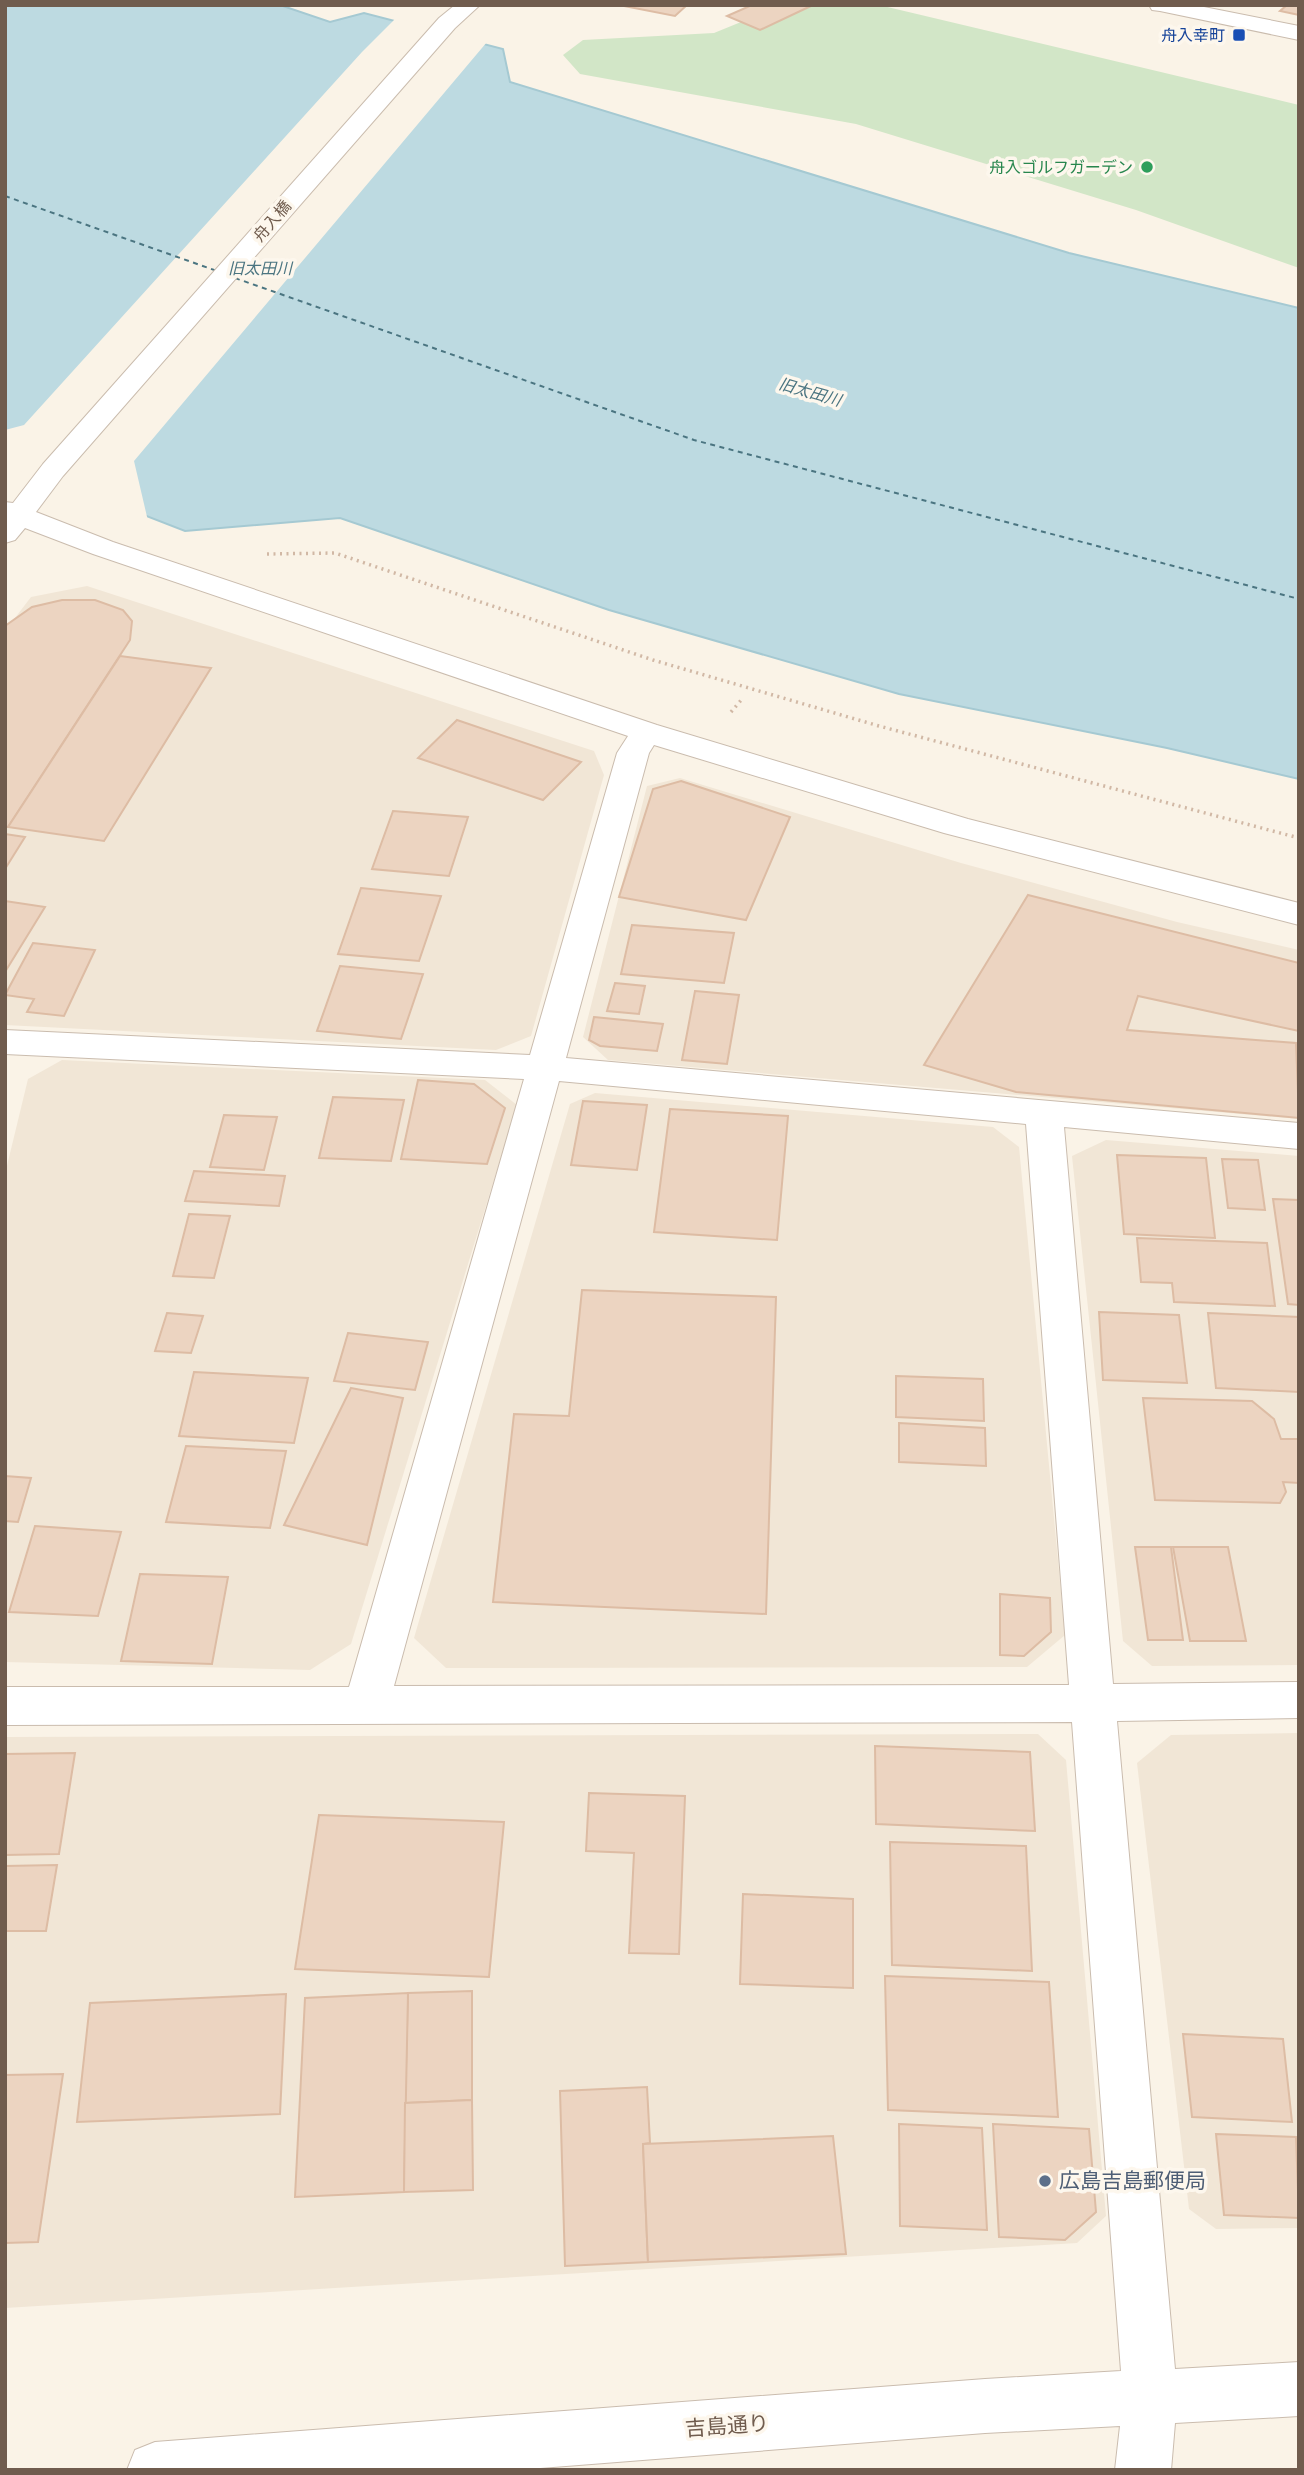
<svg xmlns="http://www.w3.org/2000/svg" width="1304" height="2475" font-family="'Roboto Condensed','Noto Sans JP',sans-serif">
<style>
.residential{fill:#f1e6d6}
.green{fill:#d2e6c7}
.water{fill:#bddae1;stroke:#a5c9d2;stroke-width:2}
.pier{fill:#faf3e7}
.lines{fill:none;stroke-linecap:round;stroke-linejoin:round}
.ferry{stroke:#4b7581;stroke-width:2;stroke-dasharray:5 4.5;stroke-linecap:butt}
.building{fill:#ecd4c1;stroke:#ddbca4;stroke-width:2}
.minor-casing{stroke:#cabcae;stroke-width:2}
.path{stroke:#d1b8a5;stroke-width:3.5;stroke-dasharray:2 4.5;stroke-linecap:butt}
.minor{fill:#fff;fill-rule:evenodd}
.transit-dot{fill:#1a4fb4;stroke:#fdf7ed;stroke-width:2.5}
.leisure-dot{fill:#2e9e5b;stroke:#fdf7ed;stroke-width:2.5}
.service-dot{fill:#5c6f8a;stroke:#fdf7ed;stroke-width:2.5}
.labels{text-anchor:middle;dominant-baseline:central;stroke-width:7;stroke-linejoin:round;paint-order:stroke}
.far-transit-label{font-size:16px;fill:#164399;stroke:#fdf7ed;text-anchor:end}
.far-leisure-label{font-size:16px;fill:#27864d;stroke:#fdf7ed;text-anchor:end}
.far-street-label{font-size:16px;fill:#705c4e;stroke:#fdf7ed}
.far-water-label{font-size:16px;font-style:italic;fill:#4b7581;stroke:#fdf7ed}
.near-service-label{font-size:21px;fill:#4e5e75;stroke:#fdf7ed;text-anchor:start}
.near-street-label{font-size:21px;fill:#705c4e;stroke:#fdf7ed}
</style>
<rect width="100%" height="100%" fill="#faf3e7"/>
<g class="residential">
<polygon points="87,586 594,751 604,775 531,1036 496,1050 5,1025 5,631 31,597"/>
<polygon points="680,778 961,863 1177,922 1299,950 1299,1119 608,1060 583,1037 647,786"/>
<polygon points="62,1060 485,1080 517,1105 351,1644 310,1670 5,1662 5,1174 28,1079"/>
<polygon points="595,1093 993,1127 1019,1147 1065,1635 1027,1667 446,1668 414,1638 570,1104"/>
<polygon points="1106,1140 1299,1156 1299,1665 1152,1666 1123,1641 1072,1156"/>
<polygon points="1299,1733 1299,2228 1216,2229 1189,2209 1137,1763 1171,1735"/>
<polygon points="1038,1734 1066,1760 1106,2216 1077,2243 5,2308 5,1737"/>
</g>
<polygon class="green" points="813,5 879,5 1299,105 1299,268 1136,210 856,124 580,74 563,55 583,40 714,33 741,22 760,30"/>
<polygon class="water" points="5,5 280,5 330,22 364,13 503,49 510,82 1069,253 1299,308 1299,779 1167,748 899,694 609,610 340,518 185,531 5,461"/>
<polygon class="pier" points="396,18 487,42 134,461 148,521 5,465 5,430 24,425 362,52"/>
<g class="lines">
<g class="ferry">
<polyline points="5,196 217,271"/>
<polyline points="235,278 694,440 1299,599"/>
</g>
</g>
<g class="building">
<polygon points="619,5 687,5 675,16"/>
<polygon points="752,5 813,5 760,30 727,16"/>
<polygon points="1287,5 1299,5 1299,15 1280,11"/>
<polygon points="62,600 95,600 123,610 132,621 130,640 8,827 5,827 5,626 32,607"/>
<polygon points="120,656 211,668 104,841 8,827"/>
<polygon points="457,720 581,762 543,800 418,758"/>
<polygon points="681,781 790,817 746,920 619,897 653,789"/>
<polygon points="393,811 468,817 449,876 372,869"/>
<polygon points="5,834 25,837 5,869"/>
<polygon points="361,888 441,896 419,961 338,954"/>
<polygon points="1028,895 1299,963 1299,1031 1138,996 1127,1030 1296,1043 1299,1118 1016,1092 924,1065"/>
<polygon points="5,901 45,907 5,972"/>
<polygon points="632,925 734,933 724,983 621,974"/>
<polygon points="33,943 95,950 64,1016 27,1012 34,999 5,995"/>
<polygon points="340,966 423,974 401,1039 317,1031"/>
<polygon points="615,983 645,986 639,1014 607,1011"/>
<polygon points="695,991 739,995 727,1064 682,1060"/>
<polygon points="594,1017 663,1024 657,1051 600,1046 589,1040"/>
<polygon points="418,1080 474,1084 505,1108 487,1164 401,1159"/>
<polygon points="333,1097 404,1100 391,1161 319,1158"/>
<polygon points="583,1101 647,1105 637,1170 571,1165"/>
<polygon points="670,1109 788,1116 777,1240 654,1232"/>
<polygon points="224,1115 277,1117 264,1170 210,1167"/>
<polygon points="1117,1155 1206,1158 1215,1238 1124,1234"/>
<polygon points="1222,1159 1258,1160 1265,1210 1228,1208"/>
<polygon points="194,1171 285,1176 279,1206 185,1201"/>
<polygon points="1273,1199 1299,1200 1299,1305 1288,1304"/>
<polygon points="189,1214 230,1216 214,1278 173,1276"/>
<polygon points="1137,1238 1267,1243 1275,1306 1174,1302 1172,1283 1141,1282"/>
<polygon points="582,1290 776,1297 766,1614 493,1602 514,1414 569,1416"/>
<polygon points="1099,1312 1179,1315 1187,1383 1103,1380"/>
<polygon points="167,1313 203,1316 191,1353 155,1351"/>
<polygon points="1208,1313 1299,1317 1299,1392 1216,1388"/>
<polygon points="348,1333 428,1342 415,1390 334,1381"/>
<polygon points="194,1372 308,1378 294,1443 179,1436"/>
<polygon points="896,1376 983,1379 984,1421 896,1417"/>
<polygon points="351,1388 403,1398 367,1545 284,1525"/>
<polygon points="1143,1398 1252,1401 1274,1419 1281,1439 1299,1439 1299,1483 1283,1482 1286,1492 1280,1503 1155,1500"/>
<polygon points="899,1423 985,1428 986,1466 899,1462"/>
<polygon points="186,1446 286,1451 270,1528 166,1522"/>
<polygon points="5,1476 31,1478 18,1522 5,1521"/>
<polygon points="35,1526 121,1532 98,1616 9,1612"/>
<polygon points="1135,1547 1171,1547 1183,1640 1148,1640"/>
<polygon points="1173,1547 1228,1547 1246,1641 1190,1641"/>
<polygon points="140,1574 228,1577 212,1664 121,1661"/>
<polygon points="1000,1594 1050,1598 1051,1632 1024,1656 1000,1655"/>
<polygon points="875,1746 1030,1752 1035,1831 876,1824"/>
<polygon points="75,1753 59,1854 5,1855 5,1754"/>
<polygon points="589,1793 685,1796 679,1954 629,1953 634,1853 586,1851"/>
<polygon points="319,1815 504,1822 489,1977 295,1969"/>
<polygon points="890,1842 1026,1846 1032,1971 892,1965"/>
<polygon points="57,1865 46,1931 5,1931 5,1866"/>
<polygon points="743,1894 853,1899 853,1988 740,1984"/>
<polygon points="885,1976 1049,1982 1058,2117 888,2110"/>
<polygon points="472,1991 472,2100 405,2103 408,1993"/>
<polygon points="408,1993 404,2192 295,2197 305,1998"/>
<polygon points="286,1994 280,2114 77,2122 90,2003"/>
<polygon points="1183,2034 1283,2039 1292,2122 1192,2117"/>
<polygon points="63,2074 38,2242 5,2243 5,2075"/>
<polygon points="647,2087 650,2143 643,2144 648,2262 565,2266 560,2091"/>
<polygon points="472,2100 473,2190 404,2192 405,2103"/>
<polygon points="899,2124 982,2128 987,2230 900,2226"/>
<polygon points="993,2124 1089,2129 1096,2212 1065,2240 999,2237"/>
<polygon points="1216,2134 1296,2137 1299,2218 1224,2215"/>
<polygon points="833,2136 846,2254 648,2262 643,2144"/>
</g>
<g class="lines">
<defs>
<g id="minor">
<path d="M455,5H480L455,28L63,476L36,512L113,542L657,725L968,819L1299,903V925L944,833L654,745L649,753L566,1058L1299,1123V1149L1064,1127L1113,1684L1299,1682V1718L1117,1721L1175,2369L1299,2362V2416L1175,2423L1171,2470H1115L1120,2426L985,2433L515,2470H127L135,2450L155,2442L985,2379L1121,2371L1072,1722L5,1725V1687H349L524,1079L5,1054V1030L530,1055L617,753L628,736L93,554L25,528L15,540L5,543V502L13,503L43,464L439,18ZM559,1081L1026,1124L1069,1685L394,1686Z"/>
<polygon points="1149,5 1194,5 1299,26 1299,40 1160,11 1152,10"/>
</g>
</defs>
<use href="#minor" class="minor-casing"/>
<g class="path">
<polyline points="267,554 335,553 653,660 879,726 1299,838"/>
<polyline points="731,712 742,699"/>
</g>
<use href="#minor" class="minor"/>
</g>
<rect class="transit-dot" x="1232" y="28" width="14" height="14" rx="3.5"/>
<circle class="leisure-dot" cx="1147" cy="167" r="7"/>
<circle class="service-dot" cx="1045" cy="2181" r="7"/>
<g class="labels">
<g class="far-transit-label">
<text x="1225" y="35">舟入幸町</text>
</g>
<g class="far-leisure-label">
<text x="1133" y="167">舟入ゴルフガーデン</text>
</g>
<g class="far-street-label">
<text transform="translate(272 221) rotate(-49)">舟入橋</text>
</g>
<g class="far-water-label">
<text x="260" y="268">旧太田川</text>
<text transform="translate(810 392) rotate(16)">旧太田川</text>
</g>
<g class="near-service-label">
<text x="1059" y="2181">広島吉島郵便局</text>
</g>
<g class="near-street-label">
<text transform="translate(727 2426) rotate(-4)">吉島通り</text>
</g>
</g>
<rect width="1304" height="2475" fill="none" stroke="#705c4e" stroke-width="14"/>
</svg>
